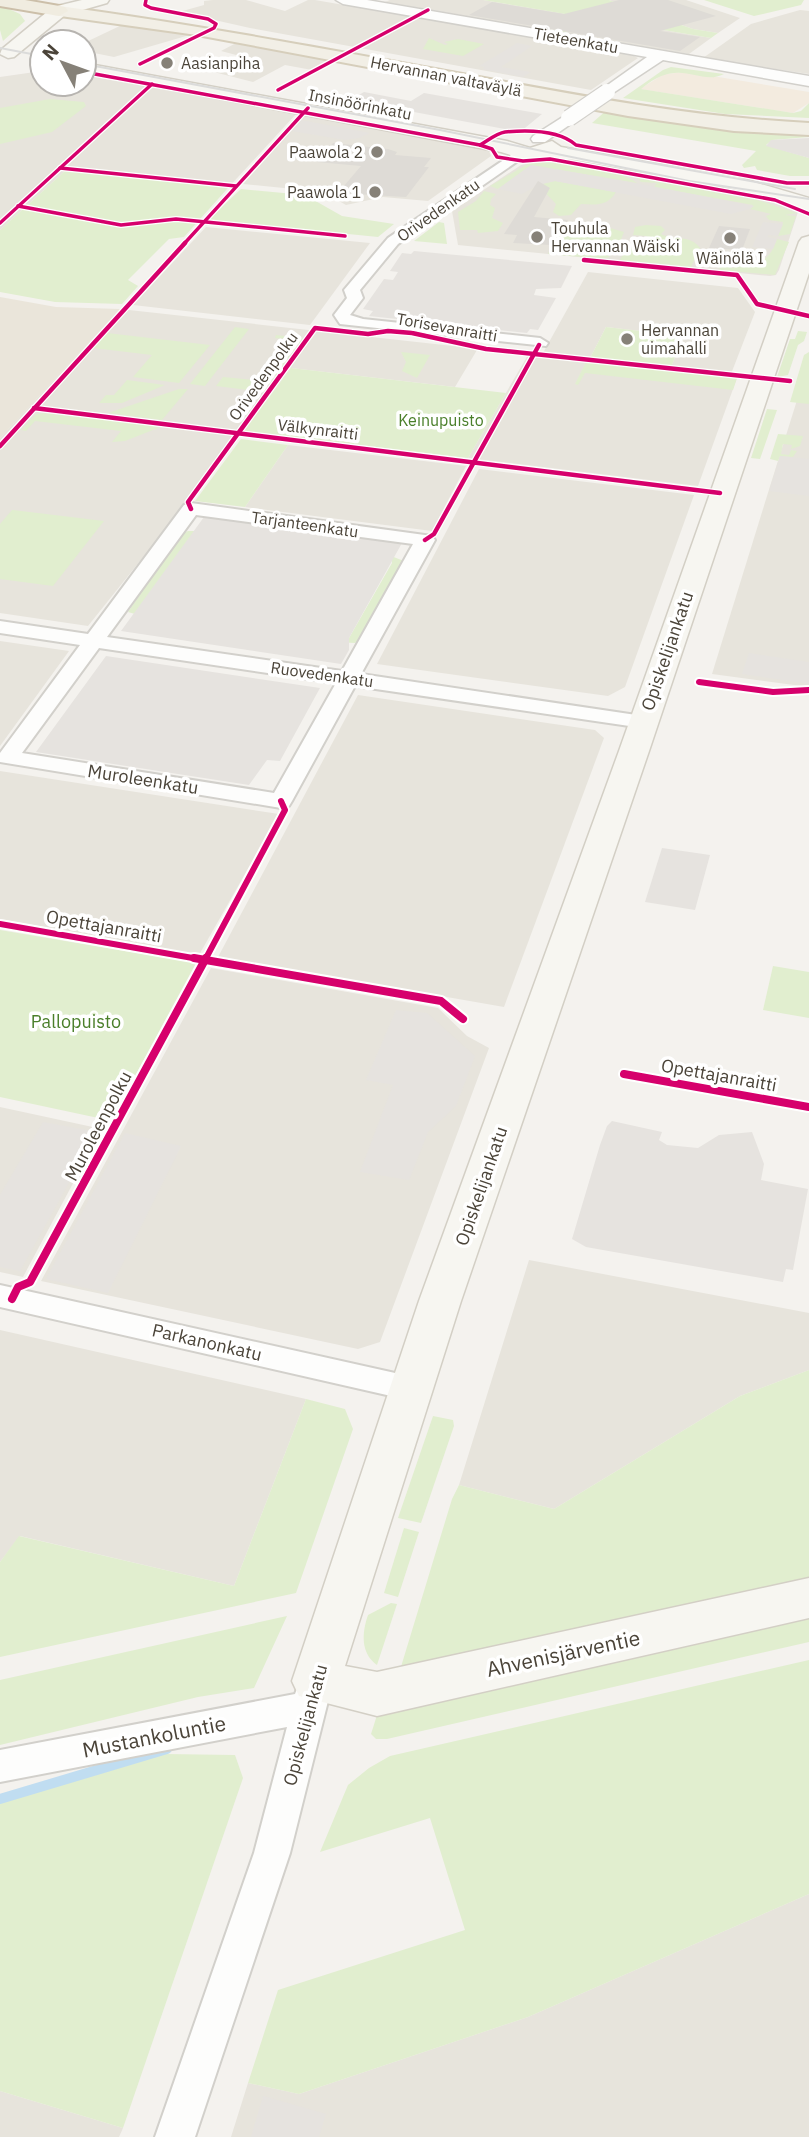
<svg xmlns="http://www.w3.org/2000/svg" width="809" height="2137" font-family="'IBM Plex Sans',sans-serif">
<style>
.residential{fill:#e7e4dc}
.commercial{fill:#f3ebdf}
.education{fill:#eae5da}
.green{fill:#e1eecf}
.parking{fill:#e6e3df}
.lines{fill:none;stroke-linecap:round;stroke-linejoin:round}
.stream{stroke:#c0ddf1;stroke-width:10}
.building{fill:#dedbd6}
.minor-casing{stroke:#d2d0cb;stroke-width:4}
.tertiary-casing{stroke:#d2d0cb;stroke-width:3}
.secondary-casing{stroke:#d3cfc5;stroke-width:3}
.primary-casing{stroke:#d6cebb;stroke-width:4}
.trunk-casing{stroke:#ccbfa9;stroke-width:4}
.minor{fill:#fdfdfc;fill-rule:evenodd}
.tertiary{fill:#fdfdfc;fill-rule:evenodd}
.secondary{fill:#f7f6f1;fill-rule:evenodd}
.primary{fill:#f2efe6;fill-rule:evenodd}
.trunk{fill:#f0ece0;fill-rule:evenodd}
.tram{stroke:#dbdbda;stroke-width:2}
.tertiary-bridge-casing{stroke:#d2d0cb;stroke-width:18;stroke-linecap:butt}
.tertiary-bridge{stroke:#fdfdfc;stroke-width:16}
.cycleway-far3-casing{stroke:#fff;stroke-width:6}
.cycleway-far2-casing{stroke:#fff;stroke-width:7}
.cycleway-far1-casing{stroke:#fff;stroke-width:10}
.cycleway-casing{stroke:#fff;stroke-width:12}
.cycleway-far3{stroke:#d6006c;stroke-width:3.5}
.cycleway-far2{stroke:#d6006c;stroke-width:4.5}
.cycleway-far1{stroke:#d6006c;stroke-width:6}
.cycleway{stroke:#d6006c;stroke-width:8}
.poi-dot{fill:#868178;stroke:#fff;stroke-width:2.5}
.labels{text-anchor:middle;dominant-baseline:central;stroke-width:7;stroke-linejoin:round;paint-order:stroke}
.far-street-label{font-size:16px;fill:#4b4439;stroke:#fff}
.far-poi-label{font-size:16px;fill:#4b4439;stroke:#fff;text-anchor:start}
.far-park-label{font-size:16px;fill:#4a7f2a;stroke:#fff}
.street-label{font-size:18px;fill:#4b4439;stroke:#fff}
.park-label{font-size:18px;fill:#4a7f2a;stroke:#fff}
.near-street-label{font-size:21px;fill:#4b4439;stroke:#fff}
</style>
<rect width="100%" height="100%" fill="#f4f2ee"/>
<g class="residential">
<polygon points="213,0 246,0 285,11 308,0 315,0 632,55 638,58 591,90 250,28 179,12 204,5 204,1"/>
<polygon points="390,0 483,0 711,38 689,54 385,2"/>
<polygon points="609,0 686,0 740,18 718,33 693,29"/>
<polygon points="800,10 809,11 809,74 703,58 751,24"/>
<polygon points="126,23 193,34 114,57 84,51 84,43"/>
<polygon points="238,42 333,59 312,70 285,65 253,82 206,70 240,56 221,51"/>
<polygon points="42,71 42,84 84,84 84,75 297,113 227,189 66,170 0,230 0,77"/>
<polygon points="305,114 475,146 489,151 491,156 428,201 383,197 346,205 323,192 243,184"/>
<polygon points="547,160 762,200 792,208 798,212 779,270 776,275 770,276 458,245 452,211 521,165"/>
<polygon points="206,227 370,243 310,325 133,305"/>
<polygon points="588,272 738,288 755,312 731,374 671,367 684,336 606,327 590,358 543,353"/>
<polygon points="120,309 471,348 477,350 455,387 291,368 244,431 88,626 0,613 0,438"/>
<polygon points="528,355 737,378 698,486 468,458"/>
<polygon points="809,362 809,687 712,674 767,496"/>
<polygon points="288,445 466,466 432,531 245,507"/>
<polygon points="479,469 694,495 625,687 608,696 377,664"/>
<polygon points="0,641 69,651 0,746"/>
<polygon points="358,695 595,730 604,738 504,1007 218,957"/>
<polygon points="0,771 279,814 199,955 0,919"/>
<polygon points="211,968 438,1008 467,1036 489,1048 380,1342 358,1349 41,1281"/>
<polygon points="0,1107 102,1129 23,1277 0,1272"/>
<polygon points="529,1260 809,1313 809,1370 740,1396 554,1509 459,1485"/>
<polygon points="0,1330 306,1399 234,1586 20,1536 0,1562"/>
<polygon points="809,1894 809,2137 231,2137 248,2083 299,2094 528,2017"/>
<polygon points="0,2091 123,2128 119,2137 0,2137"/>
</g>
<polygon class="commercial" points="688,72 809,92 809,103 793,113 640,89 664,74"/>
<polygon class="education" points="0,297 56,307 120,309 0,438"/>
<g class="green">
<polygon points="483,0 609,0 693,29 718,33 711,38 592,18 565,32 554,30 577,16"/>
<polygon points="704,0 804,0 801,5 754,16"/>
<polygon points="0,5 20,14 25,21 3,41 0,30"/>
<polygon points="429,38 445,45 448,44 444,42 458,39 484,44 463,56 423,49"/>
<path d="M671,67L724,74C698,87 681,55 641,89L793,113L801,111L809,103V118L725,114L623,98L663,70Z"/>
<polygon points="50,99 84,102 86,106 52,132 0,144 0,108"/>
<polygon points="608,109 809,137 772,140 766,145 809,158 809,176 790,176 757,170 755,166 744,168 742,165 756,151 592,123"/>
<path d="M531,162C553,161 622,169 637,183L531,165L498,189L490,186Z"/>
<polygon points="66,170 218,186 227,189 184,237 169,239 128,280 138,286 122,304 55,302 0,292 0,230"/>
<polygon points="638,178 761,201 797,213 785,215 796,216 790,234 778,236 783,222 769,220 766,216 771,214 750,209 753,205 654,187 657,183 641,182"/>
<path d="M555,181L616,192C608,206 596,205 581,204L571,215L559,216L553,212L556,204L538,185Z"/>
<polygon points="241,189 305,195 342,216 394,224 378,237 208,220"/>
<polygon points="484,191 496,194 491,199 490,205 495,208 492,218 503,223 498,231 478,233 477,230 460,230 458,212 476,201"/>
<polygon points="439,222 444,223 447,244 414,241"/>
<polygon points="578,223 603,226 624,232 616,252 607,255 610,257 602,259 548,254 557,233 561,232 565,225"/>
<path d="M646,225L661,226L665,230L661,234C675,241 690,234 700,248L691,267L620,260L629,243L644,244L647,236L633,235L635,227Z"/>
<path d="M777,239L789,242L775,275L720,270L719,267L723,264L733,268L737,266L733,264C754,254 765,273 777,239Z"/>
<polygon points="235,327 249,329 205,386 190,384"/>
<polygon points="606,327 684,336 671,367 590,358"/>
<polygon points="798,331 807,332 804,341 798,345 788,375 777,377 790,339 795,339"/>
<polygon points="107,333 210,345 179,383 133,377 152,355 93,348"/>
<polygon points="276,335 303,338 263,392 216,386 223,377 254,380 285,339 275,338"/>
<polygon points="401,352 430,355 417,378 402,371 406,362"/>
<polygon points="809,352 809,404 790,402 804,355"/>
<polygon points="586,362 592,362 737,378 733,390 585,373 578,385 575,384"/>
<polygon points="291,368 506,393 468,458 244,431"/>
<polygon points="127,380 165,385 122,403 99,403 106,395 114,395"/>
<polygon points="179,389 188,389 162,420 108,413"/>
<polygon points="767,409 777,410 760,459 751,458"/>
<polygon points="44,413 155,426 158,428 125,441 112,442 121,431 35,421 26,431 21,430 36,414"/>
<polygon points="778,434 803,436 800,446 791,449 792,445 783,444 781,454 789,455 791,450 797,451 793,457 780,456 778,461 770,459"/>
<polygon points="241,439 288,445 245,507 195,501"/>
<polygon points="12,510 13,510 104,521 53,586 0,579 0,524"/>
<polygon points="188,531 195,531 135,614 128,612 181,534"/>
<polygon points="391,556 404,561 359,640 355,643 336,642 349,638 392,563"/>
<polygon points="0,930 196,963 116,1111 103,1119 0,1097"/>
<polygon points="773,966 809,972 809,1018 763,1010"/>
<polygon points="809,1370 809,1577 400,1670 452,1499 459,1485 554,1509 740,1396"/>
<polygon points="306,1399 345,1409 353,1429 296,1593 0,1657 0,1562 19,1536 234,1586"/>
<polygon points="433,1416 453,1420 454,1426 421,1523 398,1518"/>
<polygon points="404,1528 419,1532 398,1597 384,1593"/>
<path d="M391,1603L397,1604L377,1665C360,1653 362,1632 368,1615Z"/>
<polygon points="809,1614 809,1642 387,1739 376,1739 371,1734 378,1712"/>
<polygon points="287,1616 254,1688 198,1697 0,1745 0,1680"/>
<polygon points="809,1660 809,1894 528,2017 299,2094 248,2083 278,1990 465,1930 430,1818 320,1852 348,1785 369,1768 390,1756"/>
<polygon points="165,1754 235,1755 243,1778 123,2128 0,2091 0,1800"/>
</g>
<g class="parking">
<polygon points="517,43 532,46 501,67 531,72 523,77 482,69 485,67 479,66"/>
<polygon points="364,92 411,101 424,93 542,114 520,132 350,100"/>
<polygon points="301,120 370,133 359,138 345,140 292,131"/>
<polygon points="809,138 809,158 766,146 771,140"/>
<polygon points="531,165 635,183 754,206 750,209 731,214 555,181 538,185 522,194 498,189"/>
<polygon points="763,222 783,224 778,236 769,235 767,237 777,239 773,249 752,247"/>
<polygon points="414,251 572,266 561,288 536,289 534,295 556,298 538,330 530,329 527,333 369,316 373,311 363,309 384,279 393,280 398,272 390,271 402,253 411,254"/>
<polygon points="780,456 809,459 809,496 769,491"/>
<polygon points="204,517 402,543 349,638 349,650 341,664 121,631"/>
<polygon points="749,653 809,662 809,684 742,674"/>
<polygon points="106,656 320,688 280,761 267,760 249,785 36,752"/>
<polygon points="662,848 710,855 695,910 645,902"/>
<polygon points="396,1010 427,1013 475,1056 456,1106 428,1132 409,1180 360,1172 393,1085 366,1080"/>
<polygon points="612,1121 662,1132 659,1140 667,1145 698,1148 719,1135 752,1132 764,1164 761,1180 808,1189 793,1270 786,1269 783,1282 586,1247 572,1239 600,1145 607,1126"/>
<polygon points="43,1122 97,1132 20,1271 0,1267 0,1195"/>
<polygon points="125,1133 181,1146 108,1293 46,1279"/>
<polygon points="263,2096 326,2114 319,2137 251,2137"/>
</g>
<g class="lines">
<polyline class="stream" points="0,1799 167,1749"/>
</g>
<g class="building">
<polygon points="619,0 668,0 716,16 660,31 700,37 680,51 469,15 492,2 564,14"/>
<polygon points="333,143 388,149 397,152 395,155 431,158 424,167 429,167 406,197 338,193 361,166 317,162"/>
<polygon points="538,181 550,188 534,217 568,220 551,245 513,243 517,235 504,234"/>
<polygon points="719,226 750,229 742,250 709,248"/>
</g>
<g class="lines">
<defs>
<g id="minor">
<polygon points="520,149 527,153 525,156 398,244 360,290 363,298 350,315 363,319 540,338 548,343 546,346 340,324 334,315 347,298 344,290 388,238"/>
<path d="M191,503L432,536L435,540L361,674L643,716L651,717L654,722L651,727L643,728L355,686L292,801L289,806L281,808L0,762V753L80,645L0,633V621L88,634L184,505ZM196,515L413,544L342,671L107,637ZM99,648L336,683L274,793L22,753Z"/>
<polygon points="0,1285 413,1377 424,1381 428,1389 424,1397 413,1401 0,1307"/>
<polygon points="316,1666 328,1670 333,1681 290,1853 195,2137 155,2137 254,1853 287,1727 0,1782 0,1750 295,1694 304,1670"/>
</g>
<g id="tertiary">
<polygon points="336,0 367,0 809,76 809,86 663,60 607,97 602,95 599,92 602,89 647,57 343,4"/>
<polygon points="569,113 575,115 577,118 575,121 545,142 533,142 531,139 533,136"/>
</g>
<g id="secondary">
<polygon points="82,0 109,0 107,3 65,15 14,57 8,58 0,54 2,49 53,7"/>
<polygon points="84,63 507,141 530,148 552,141 561,147 737,177 809,198 809,211 767,197 719,186 575,160 547,157 524,159 501,152 84,73"/>
<polygon points="809,236 809,273 649,751 461,1301 345,1666 377,1672 809,1578 809,1618 377,1716 299,1696 292,1681 419,1301 619,751 799,242 802,238"/>
</g>
<path id="primary" d="M59,6C191,24 321,48 452,72C571,94 688,117 809,123V135L734,131L628,116L197,35L53,15L50,11Z"/>
<polygon id="trunk" points="0,0 25,0 65,7 68,11 59,16 0,6"/>
</defs>
<use href="#minor" class="minor-casing"/>
<use href="#tertiary" class="tertiary-casing"/>
<use href="#secondary" class="secondary-casing"/>
<use href="#primary" class="primary-casing"/>
<use href="#trunk" class="trunk-casing"/>
<use href="#minor" class="minor"/>
<use href="#tertiary" class="tertiary"/>
<use href="#secondary" class="secondary"/>
<use href="#primary" class="primary"/>
<use href="#trunk" class="trunk"/>
<g class="tram">
<polyline points="0,48 42,56"/>
<polyline points="84,64 440,130 689,181 809,199"/>
<polyline points="568,148 795,189"/>
</g>
<defs>
<polyline id="tertiary-bridge" points="569,118 607,92"/>
</defs>
<use href="#tertiary-bridge" class="tertiary-bridge-casing"/>
<use href="#tertiary-bridge" class="tertiary-bridge"/>
<defs>
<g id="cycleway-far3">
<polyline points="140,64 214,28 216,24 208,19 151,8 145,5 146,0"/>
<polyline points="84,72 480,145 492,149 497,157 523,161 550,159 775,200 809,214"/>
<polyline points="278,90 428,10"/>
<path d="M480,145C487,141 497,133 505,132C527,130 559,130 576,145L787,183H809"/>
<polyline points="60,168 236,186"/>
<polyline points="18,206 121,225 176,219 345,236"/>
<polyline points="0,223 152,84"/>
<polyline points="183,245 308,108"/>
</g>
<g id="cycleway-far2">
<polyline points="584,260 737,275 757,304 809,316"/>
<polyline points="34,408 720,493"/>
<polyline points="0,446 185,243"/>
<polyline points="191,509 188,502 315,328 368,334 388,331 412,333 486,349 790,381"/>
<polyline points="425,540 434,534 539,345"/>
</g>
<g id="cycleway-far1">
<polyline points="699,682 773,692 809,690"/>
<polyline points="0,924 204,960"/>
<polyline points="205,960 285,810 281,801"/>
</g>
<g id="cycleway">
<polyline points="194,958 441,1001 463,1019"/>
<polyline points="624,1074 809,1107"/>
<polyline points="12,1299 18,1287 30,1282 206,958"/>
</g>
</defs>
<use href="#cycleway-far3" class="cycleway-far3-casing"/>
<use href="#cycleway-far2" class="cycleway-far2-casing"/>
<use href="#cycleway-far1" class="cycleway-far1-casing"/>
<use href="#cycleway" class="cycleway-casing"/>
<use href="#cycleway-far3" class="cycleway-far3"/>
<use href="#cycleway-far2" class="cycleway-far2"/>
<use href="#cycleway-far1" class="cycleway-far1"/>
<use href="#cycleway" class="cycleway"/>
</g>
<g class="poi-dot">
<circle cx="167" cy="63" r="7"/>
<circle cx="377" cy="152" r="7"/>
<circle cx="375" cy="192" r="7"/>
<circle cx="537" cy="237" r="7"/>
<circle cx="730" cy="238" r="7"/>
<circle cx="627" cy="339" r="7"/>
</g>
<g class="labels">
<g class="far-street-label">
<text transform="translate(576 40) rotate(10)">Tieteenkatu</text>
<text transform="translate(446 76) rotate(11)">Hervannan valtaväylä</text>
<text transform="translate(360 104) rotate(11)">Insinöörinkatu</text>
<text transform="translate(438 210) rotate(-35)">Orivedenkatu</text>
<text transform="translate(447 327) rotate(10)">Torisevanraitti</text>
<text transform="translate(263 376) rotate(-54)">Orivedenpolku</text>
<text transform="translate(318 429) rotate(7)">Välkynraitti</text>
<text transform="translate(305 524) rotate(8)">Tarjanteenkatu</text>
<text transform="translate(322 674) rotate(8)">Ruovedenkatu</text>
</g>
<g class="far-poi-label">
<text x="181" y="63">Aasianpiha</text>
<text x="363" y="152" text-anchor="end">Paawola 2</text>
<text x="361" y="192" text-anchor="end">Paawola 1</text>
<text x="551" y="228">Touhula<tspan x="551" dy="18">Hervannan Wäiski</tspan></text>
<text x="730" y="258" text-anchor="middle">Wäinölä I</text>
<text x="641" y="330">Hervannan<tspan x="641" dy="18">uimahalli</tspan></text>
</g>
<g class="far-park-label">
<text x="441" y="420">Keinupuisto</text>
</g>
<g class="street-label">
<text transform="translate(667 651) rotate(-71)">Opiskelijankatu</text>
<text transform="translate(143 779) rotate(9)">Muroleenkatu</text>
<text transform="translate(104 926) rotate(10)">Opettajanraitti</text>
<text transform="translate(719 1075) rotate(10)">Opettajanraitti</text>
<text transform="translate(98 1126) rotate(-62)">Muroleenpolku</text>
<text transform="translate(481 1186) rotate(-71)">Opiskelijankatu</text>
<text transform="translate(207 1342) rotate(13)">Parkanonkatu</text>
<text transform="translate(305 1725) rotate(-75)">Opiskelijankatu</text>
</g>
<g class="park-label">
<text x="76" y="1021">Pallopuisto</text>
</g>
<g class="near-street-label">
<text transform="translate(563 1653) rotate(-12)">Ahvenisjärventie</text>
<text transform="translate(154 1736) rotate(-11)">Mustankoluntie</text>
</g>
</g>
<g transform="translate(63 63) rotate(311)"><circle r="33" fill="#ffffff" stroke="#b7b4b0" stroke-width="2"/>
<path d="M0-5L12 26L0 18L-12 26Z" fill="#868178"/>
<text y="-10" font-size="19" font-weight="bold" text-anchor="middle" fill="#4b4439">N</text>
</g>
</svg>
